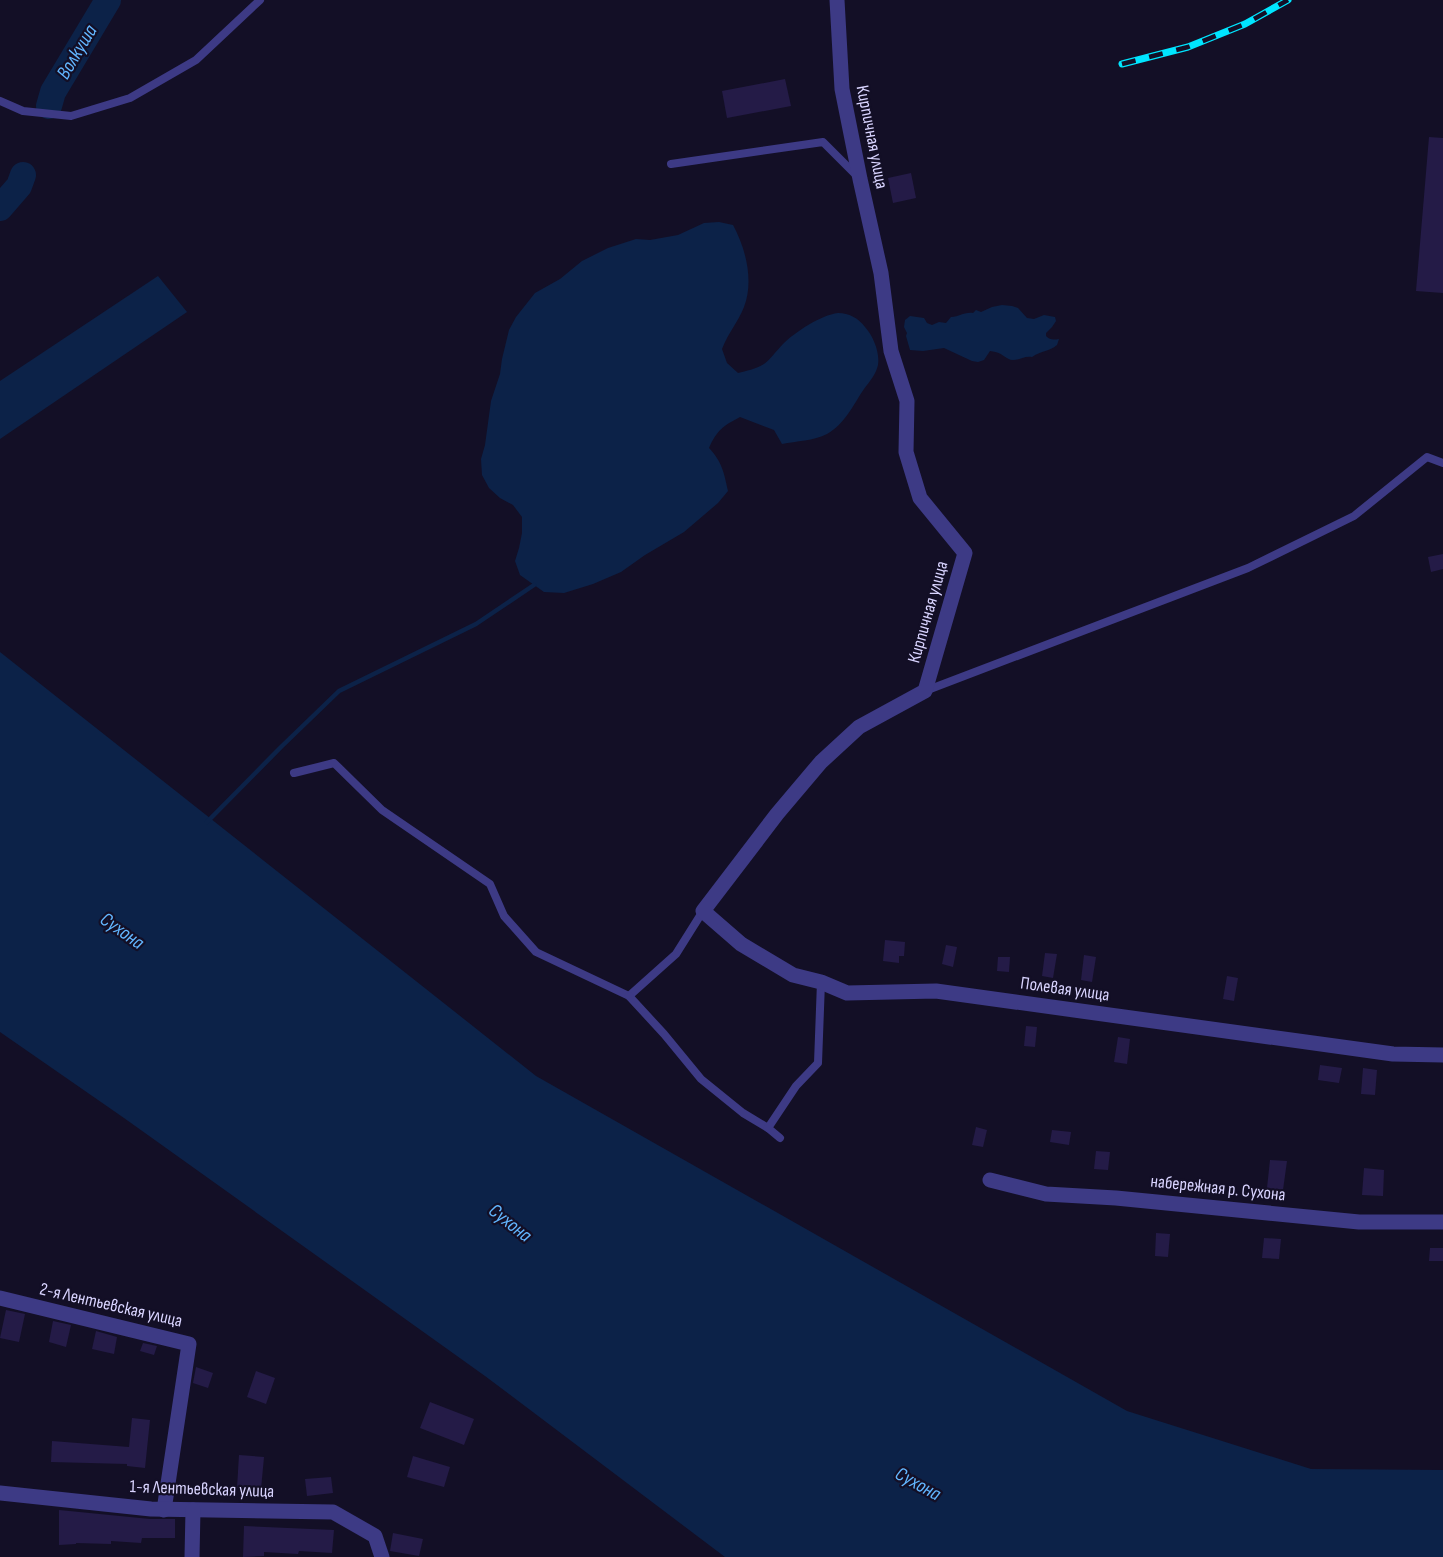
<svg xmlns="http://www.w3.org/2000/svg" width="1443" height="1557" font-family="'Sofia Sans Condensed',sans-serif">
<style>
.water{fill:#0c2248}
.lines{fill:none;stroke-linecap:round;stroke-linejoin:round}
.stream{stroke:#0c2248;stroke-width:4.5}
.river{stroke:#0c2248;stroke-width:26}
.building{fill:#241b47}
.lane{stroke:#3d3a85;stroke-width:8}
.street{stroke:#3d3a85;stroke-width:15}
.rail-casing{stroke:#00e5ff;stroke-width:7}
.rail{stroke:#130f26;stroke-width:4.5;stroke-dasharray:14;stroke-linecap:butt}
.labels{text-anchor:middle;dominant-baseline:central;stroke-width:4.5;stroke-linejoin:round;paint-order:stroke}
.street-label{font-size:18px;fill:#d9d4ff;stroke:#130f26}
.water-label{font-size:20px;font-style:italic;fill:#62b6ff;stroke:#130f26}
</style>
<rect width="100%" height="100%" fill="#130f26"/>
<g class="water">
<path d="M719,222L733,225C746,249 754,281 744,307C738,322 728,333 722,349L727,363L738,373C746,371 756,369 764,364C771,359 776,351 783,344C795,332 821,315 838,313C849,313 858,318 865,327C873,336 880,352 878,365C876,374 870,381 864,389C853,405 845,424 827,434C814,441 796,441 782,444L774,430L740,417C723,426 717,430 709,448C722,462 724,472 728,491L718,503L684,532L645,555L621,572L593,584L564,593L544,592L520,575L515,561L519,548L522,533V517L513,505L500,498L489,488L482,475L481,459L485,445L491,401L500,374L502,359L509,330L516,317L535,293L560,279L582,261L608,248L636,239L650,240L678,235L704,223Z"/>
<polygon points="158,276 187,312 0,439 0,381"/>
<path d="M1002,305L1012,306L1018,308L1027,318L1034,319L1044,315L1055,317L1056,321L1052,327L1046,333V336C1050,340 1053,340 1059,339L1057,345C1049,352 1042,350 1032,357C1024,356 1020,360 1013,360C1006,360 1003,352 990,351L984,360L978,362L972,361L944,348L923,351L910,350L906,336L907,333L904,327L905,320L910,316L924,318L927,323L932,325L939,322L946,323L951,317C960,317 963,312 973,313L976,310L981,312L992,307Z"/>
<polygon points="0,652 536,1076 1127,1411 1311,1469 1443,1470 1443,1557 725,1557 485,1376 124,1118 0,1032"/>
</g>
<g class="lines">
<polyline class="stream" points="207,822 281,747 339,691 476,624 534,585"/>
<g class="river">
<polyline points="49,106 53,92 108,0"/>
<polyline points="0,208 19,186 23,175"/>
</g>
</g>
<g class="building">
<polygon points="785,79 791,106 727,118 722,91"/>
<polygon points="1429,137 1443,138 1443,293 1416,291"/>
<polygon points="911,173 916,198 893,203 888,178"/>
<polygon points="1443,554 1443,569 1431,572 1428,557"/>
<polygon points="885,940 905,942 904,956 899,956 899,963 883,961"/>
<polygon points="946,945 957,947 953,967 942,964"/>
<polygon points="1045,953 1057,954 1053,978 1042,976"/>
<polygon points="1084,955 1096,957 1092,982 1081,980"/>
<polygon points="998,957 1010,957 1009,972 997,971"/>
<polygon points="1227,976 1238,978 1234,1001 1223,999"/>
<polygon points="1026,1026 1037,1027 1035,1047 1024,1046"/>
<polygon points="1118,1037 1130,1039 1127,1064 1114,1062"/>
<polygon points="1320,1065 1342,1068 1339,1083 1318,1080"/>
<polygon points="1363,1068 1377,1070 1375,1095 1361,1094"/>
<polygon points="976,1127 987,1130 983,1147 972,1145"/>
<polygon points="1052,1130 1071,1132 1069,1145 1050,1142"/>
<polygon points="1096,1151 1110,1152 1108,1170 1094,1169"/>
<polygon points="1270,1160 1287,1161 1283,1190 1267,1188"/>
<polygon points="1364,1168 1384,1170 1383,1196 1362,1195"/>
<polygon points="1156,1233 1170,1234 1168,1257 1155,1256"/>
<polygon points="1264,1238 1281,1239 1279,1259 1262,1258"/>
<polygon points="1430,1248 1443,1248 1443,1261 1429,1261"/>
<polygon points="6,1310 25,1314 19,1342 0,1338"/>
<polygon points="53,1321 71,1325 66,1347 49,1342"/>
<polygon points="96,1331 117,1337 114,1354 92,1349"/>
<polygon points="143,1343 157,1346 154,1355 140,1351"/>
<polygon points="196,1367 213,1373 208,1388 193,1383"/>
<polygon points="256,1371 275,1378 266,1404 247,1397"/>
<polygon points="430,1402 474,1419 464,1445 420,1428"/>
<polygon points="132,1418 150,1420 145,1468 127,1466 127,1464 51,1462 52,1441 129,1447"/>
<polygon points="239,1455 264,1457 261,1489 237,1488"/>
<polygon points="413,1456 450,1467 444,1487 407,1477"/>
<polygon points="331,1477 333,1493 307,1496 305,1479"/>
<polygon points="59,1510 150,1519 175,1519 175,1538 142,1538 141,1543 111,1541 111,1544 76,1543 76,1544 59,1545"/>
<polygon points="244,1526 334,1530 332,1553 299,1551 298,1554 264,1552 264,1556 243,1557"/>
<polygon points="393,1533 423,1539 419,1556 390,1551"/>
</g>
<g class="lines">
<g class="lane">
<polyline points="0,101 23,111 71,116 130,98 196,60 260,0"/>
<polyline points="671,164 823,142 857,176"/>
<polyline points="925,691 1248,568 1354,516 1427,457 1443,463"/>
<polyline points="294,773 334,763 382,810 490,884 504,916 536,952 629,996 676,954 703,911"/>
<polyline points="629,996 664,1034 701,1079 743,1113 768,1128 780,1138"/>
<polyline points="768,1128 796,1086 818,1063 821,982"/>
</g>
<g class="street">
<polyline points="837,0 842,89 860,179 881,273 891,351 907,401 906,452 920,498 965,553 925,691 859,727 821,762 777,814 703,911 741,944 793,975 821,982 847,993 936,991 1393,1054 1443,1055"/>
<polyline points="990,1180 1046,1194 1116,1198 1359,1222 1443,1222"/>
<polyline points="0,1298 189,1344 164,1510"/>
<polyline points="0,1493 151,1509 333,1512 375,1536 382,1557"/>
<polyline points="192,1557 193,1510"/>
</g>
<defs>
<polyline id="rail" points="1122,64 1188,47 1245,24 1288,0"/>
</defs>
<use href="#rail" class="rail-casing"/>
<use href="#rail" class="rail"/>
</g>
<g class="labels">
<g class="street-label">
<text transform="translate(872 137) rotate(79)">Кирпичная улица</text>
<text transform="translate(928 612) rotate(-74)">Кирпичная улица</text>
<text transform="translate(1065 989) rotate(8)">Полевая улица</text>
<text transform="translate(1218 1188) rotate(6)">набережная р. Сухона</text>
<text transform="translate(111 1305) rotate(13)">2-я Лентьевская улица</text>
<text transform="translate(202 1489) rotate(2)">1-я Лентьевская улица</text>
</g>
<g class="water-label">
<text transform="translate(77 52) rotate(-59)">Волкуша</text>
<text transform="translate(122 931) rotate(35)">Сухона</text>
<text transform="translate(510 1223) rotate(38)">Сухона</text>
<text transform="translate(918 1484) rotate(29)">Сухона</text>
</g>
</g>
</svg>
